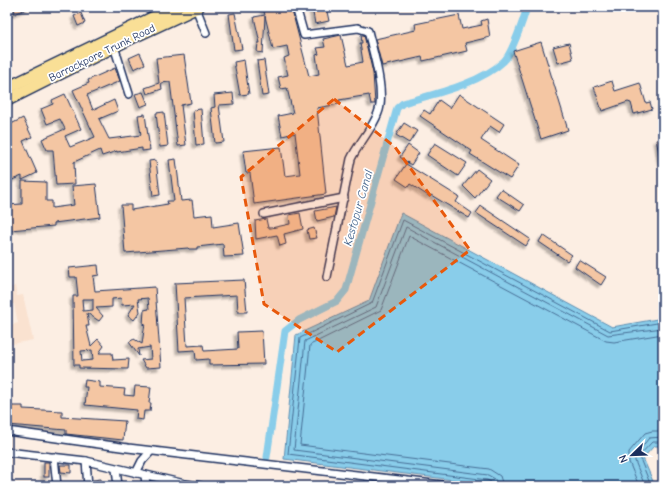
<svg xmlns="http://www.w3.org/2000/svg" width="670" height="493" font-family="'Comic Neue',sans-serif">
<style>
.built{fill:#fae2d0}
.water{fill:#89cdea;stroke:#5d8eb2}
.lines{fill:none;stroke-linecap:round;stroke-linejoin:round}
.shore{stroke:#476e96;stroke-width:1}
.canal{stroke:#89cdea;stroke-width:7}
.building{fill:#f4c6a3;stroke:#1b2f5e;fill-rule:evenodd;filter:url(#shadow)}
.street-casing{stroke:#1b2f5e;stroke-width:10}
.primary-casing{stroke:#1b2f5e;stroke-width:14}
.street{stroke:#fff;stroke-width:7}
.primary{stroke:#f9df96;stroke-width:11}
.marked{fill:#e8590c;fill-opacity:0.2;stroke:#e8590c;stroke-width:3;stroke-dasharray:8 5;stroke-linejoin:round}
.labels{text-anchor:middle;dominant-baseline:central;stroke-width:3.5;stroke-linejoin:round;paint-order:stroke}
.street-label{font-size:11px;fill:#1b2f5e;stroke:#fff}
.water-label{font-size:12px;font-style:italic;fill:#3c5e88;stroke:#fff}
</style>
<defs>
<filter id="shadow"><feDropShadow dx="-3" dy="3" stdDeviation="1" flood-color="#0004"/></filter>
</defs>
<rect width="100%" height="100%" fill="#fceee3"/>
<filter id="ink" filterUnits="userSpaceOnUse"><feTurbulence type="fractalNoise" baseFrequency=".025" numOctaves="2"/><feDisplacementMap in="SourceGraphic" scale="8" xChannelSelector="R" yChannelSelector="G"/><feConvolveMatrix kernelMatrix="1 2 1 2 8 2 1 2 1" color-interpolation-filters="sRGB"/></filter>
<g filter="url(#ink)">
<polygon class="built" points="15,286 17,296 23,295 33,340 7,345 11,361 7,362 7,326 18,323 14,304 7,305 7,288"/>
<polygon class="water" points="401,213 612,327 663,318 663,446 654,446 643,458 655,486 503,486 284,459 296,335 369,301"/>
<g class="lines">
<g class="shore">
<polyline points="491,486 491,482 487,480 288,454 300,338 372,303 403,220 610,331 663,322"/>
<polyline points="496,486 495,479 488,475 294,450 305,341 376,307 406,227 608,335 663,328"/>
<polyline points="503,486 500,476 489,469 300,445 310,345 381,310 409,236 606,341 614,342 663,334"/>
<polyline points="639,486 629,462 629,452 645,433 652,431 663,431"/>
<polyline points="645,486 635,461 635,455 649,438 663,437"/>
<polyline points="651,486 639,456 652,442 663,442"/>
</g>
<path class="canal" d="M267,457L285,331L299,320L337,301L346,290L397,108L403,103C434,94 480,84 504,61C512,53 524,18 527,7"/>
</g>
<g class="building">
<polygon points="14,7 30,7 15,14"/>
<polygon points="291,7 309,76 319,74 316,55 319,54 317,48 325,47 323,39 341,35 348,65 363,62 360,43 362,43 361,35 364,35 373,73 375,104 371,104 369,95 339,100 339,104 317,108 326,194 254,204 250,173 246,173 243,151 281,147 285,176 300,174 295,133 282,136 278,116 293,113 287,88 281,89 278,77 288,75 284,58 289,56 287,46 273,49 265,16 263,53 257,52 258,43 260,43 254,17 265,15 263,8"/>
<polygon points="312,7 326,7 329,21 315,24"/>
<polygon points="81,13 85,23 78,26 74,16"/>
<polygon points="235,13 242,49 234,50 229,14"/>
<polygon points="459,15 462,29 482,25 481,21 487,19 490,37 465,43 467,51 423,61 422,57 382,66 375,39 416,30 415,24"/>
<polygon points="541,42 568,130 541,139 513,51"/>
<polygon points="569,43 573,59 558,63 553,47"/>
<polygon points="140,53 145,64 134,69 129,58"/>
<polygon points="184,55 191,103 181,105 186,145 178,146 170,82 161,83 162,89 147,94 145,88 159,83 156,58"/>
<polygon points="244,60 249,94 240,95 234,62"/>
<polygon points="264,60 269,95 262,96 257,61"/>
<polygon points="115,68 120,81 87,95 93,110 114,100 118,111 99,119 109,139 141,135 138,115 145,114 150,150 142,151 142,148 117,152 117,151 102,156 100,150 74,162 75,184 56,185 53,150 47,150 42,139 65,129 60,119 47,124 41,109 53,104 52,100 65,94 81,129 65,136 70,147 95,137 73,90 89,83 88,80"/>
<polygon points="612,81 615,91 640,83 646,103 650,102 652,109 634,114 631,103 628,102 602,111 594,87"/>
<polygon points="143,92 148,104 140,107 135,94"/>
<polygon points="233,93 234,104 219,105 224,142 215,143 211,108 215,107 214,95"/>
<polygon points="459,94 504,124 499,132 490,126 481,140 519,165 510,179 470,154 472,151 420,116 424,110 430,114 439,100 450,108"/>
<polygon points="201,109 204,144 196,145 193,110"/>
<polygon points="164,112 168,146 160,147 156,113"/>
<polygon points="23,118 32,137 23,141 37,173 22,180 22,176 12,180 7,168 7,151 11,149 7,141 7,126"/>
<polygon points="404,123 417,131 409,143 396,135"/>
<polygon points="663,138 663,162 661,162 656,140"/>
<polygon points="435,143 467,163 458,176 427,155"/>
<polygon points="408,145 419,153 411,165 400,157"/>
<polygon points="176,159 181,201 192,200 194,216 212,214 213,227 239,223 244,256 224,257 223,244 197,247 197,249 189,249 188,248 125,253 121,205 131,205 131,210 168,204 167,201 174,201 169,160"/>
<polygon points="156,160 160,195 153,196 149,161"/>
<polygon points="406,164 459,197 456,202 472,213 469,218 431,195 430,197 410,184 408,187 396,179"/>
<polygon points="477,169 490,179 475,198 463,186"/>
<polygon points="22,181 46,182 46,201 52,201 52,208 74,205 72,186 96,184 100,217 54,223 54,226 10,230 7,205 22,204"/>
<polygon points="501,189 524,205 520,211 496,196"/>
<polygon points="481,206 530,239 526,246 476,213"/>
<polygon points="336,207 334,217 317,221 315,211"/>
<polygon points="300,213 303,229 284,234 286,244 280,246 277,235 256,239 255,221 266,219 268,228 271,228 290,224 289,215"/>
<polygon points="314,228 317,238 309,239 307,230"/>
<polygon points="543,235 572,255 567,261 539,242"/>
<polygon points="579,260 606,277 601,285 575,267"/>
<path d="M98,265L99,275L93,276L95,291L155,287L161,367L146,368L141,360L151,359L150,347L138,349L139,356L129,342L134,339L142,344L145,323L143,325L144,310L149,309L148,298L138,299L140,312L134,320L128,315L135,304L122,305L121,298L112,299V307L96,308L103,316L99,321L87,313L89,326H86L91,346L98,339L104,346L99,353H112L113,360L129,359L128,369L79,368V365H74L73,296H78L76,277H70L69,268ZM82,299H93V310L83,311ZM92,350L93,360L82,361L81,351Z"/>
<polygon points="244,280 247,312 238,312 237,295 184,298 187,346 203,345 204,351 238,349 237,332 262,331 264,364 209,365 209,359 196,360 195,350 179,351 175,283"/>
<polygon points="85,380 100,382 100,387 125,389 124,395 134,396 135,386 151,387 149,403 151,403 150,411 144,411 143,420 136,419 137,410 85,405 87,387 84,387"/>
<polygon points="8,406 23,406 23,409 62,411 62,417 125,421 123,440 66,434 66,430 8,425"/>
<rect x="44" y="462" width="5" height="15"/>
<polygon points="60,465 71,465 71,473 61,472"/>
<polygon points="101,479 101,486 93,486 93,480"/>
</g>
<g class="lines">
<defs>
<g id="street">
<path d="M296,7L304,35L358,28L368,31C373,52 386,93 378,113C373,128 358,144 351,159L327,277"/>
<polyline points="196,8 206,33"/>
<polyline points="114,46 129,94"/>
<polyline points="264,214 344,198"/>
<polyline points="7,431 128,448 450,486"/>
<polyline points="7,452 86,461 185,484 200,486"/>
<polyline points="54,457 57,486"/>
<polyline points="86,461 88,486"/>
<polyline points="116,469 118,486"/>
<polyline points="136,473 142,461 151,451"/>
<polyline points="145,475 146,486"/>
</g>
<g id="primary">
<polyline points="7,88 175,7"/>
<polyline points="7,100 127,40 198,7"/>
</g>
</defs>
<use href="#street" class="street-casing"/>
<use href="#primary" class="primary-casing"/>
<use href="#street" class="street"/>
<use href="#primary" class="primary"/>
</g>
</g>
<path class="marked" d="M334,99L395,147L470,250L337,352L264,304L241,177Z"/>
<g class="labels">
<g class="street-label">
<text transform="translate(102 53) rotate(-26)">Barrackpore Trunk Road</text>
</g>
<g class="water-label">
<text transform="translate(358 208) rotate(-74)">Kestopur Canal</text>
</g>
</g>
<rect width="670" height="493" fill="none" stroke="#fff" stroke-width="24"/>
<rect x="12" y="12" width="646" height="469" fill="none" stroke="#1b2f5e" stroke-width="1.5" filter="url(#ink)"/>
<g transform="translate(632 455) rotate(247)" stroke="#ffffff" stroke-width="3" paint-order="stroke">
<path d="M0-3L7 15L0 10L-7 15Z" fill="#1b2f5e"/>
<text y="-6" font-size="11" font-weight="bold" text-anchor="middle" fill="#1b2f5e">N</text>
</g>
</svg>
